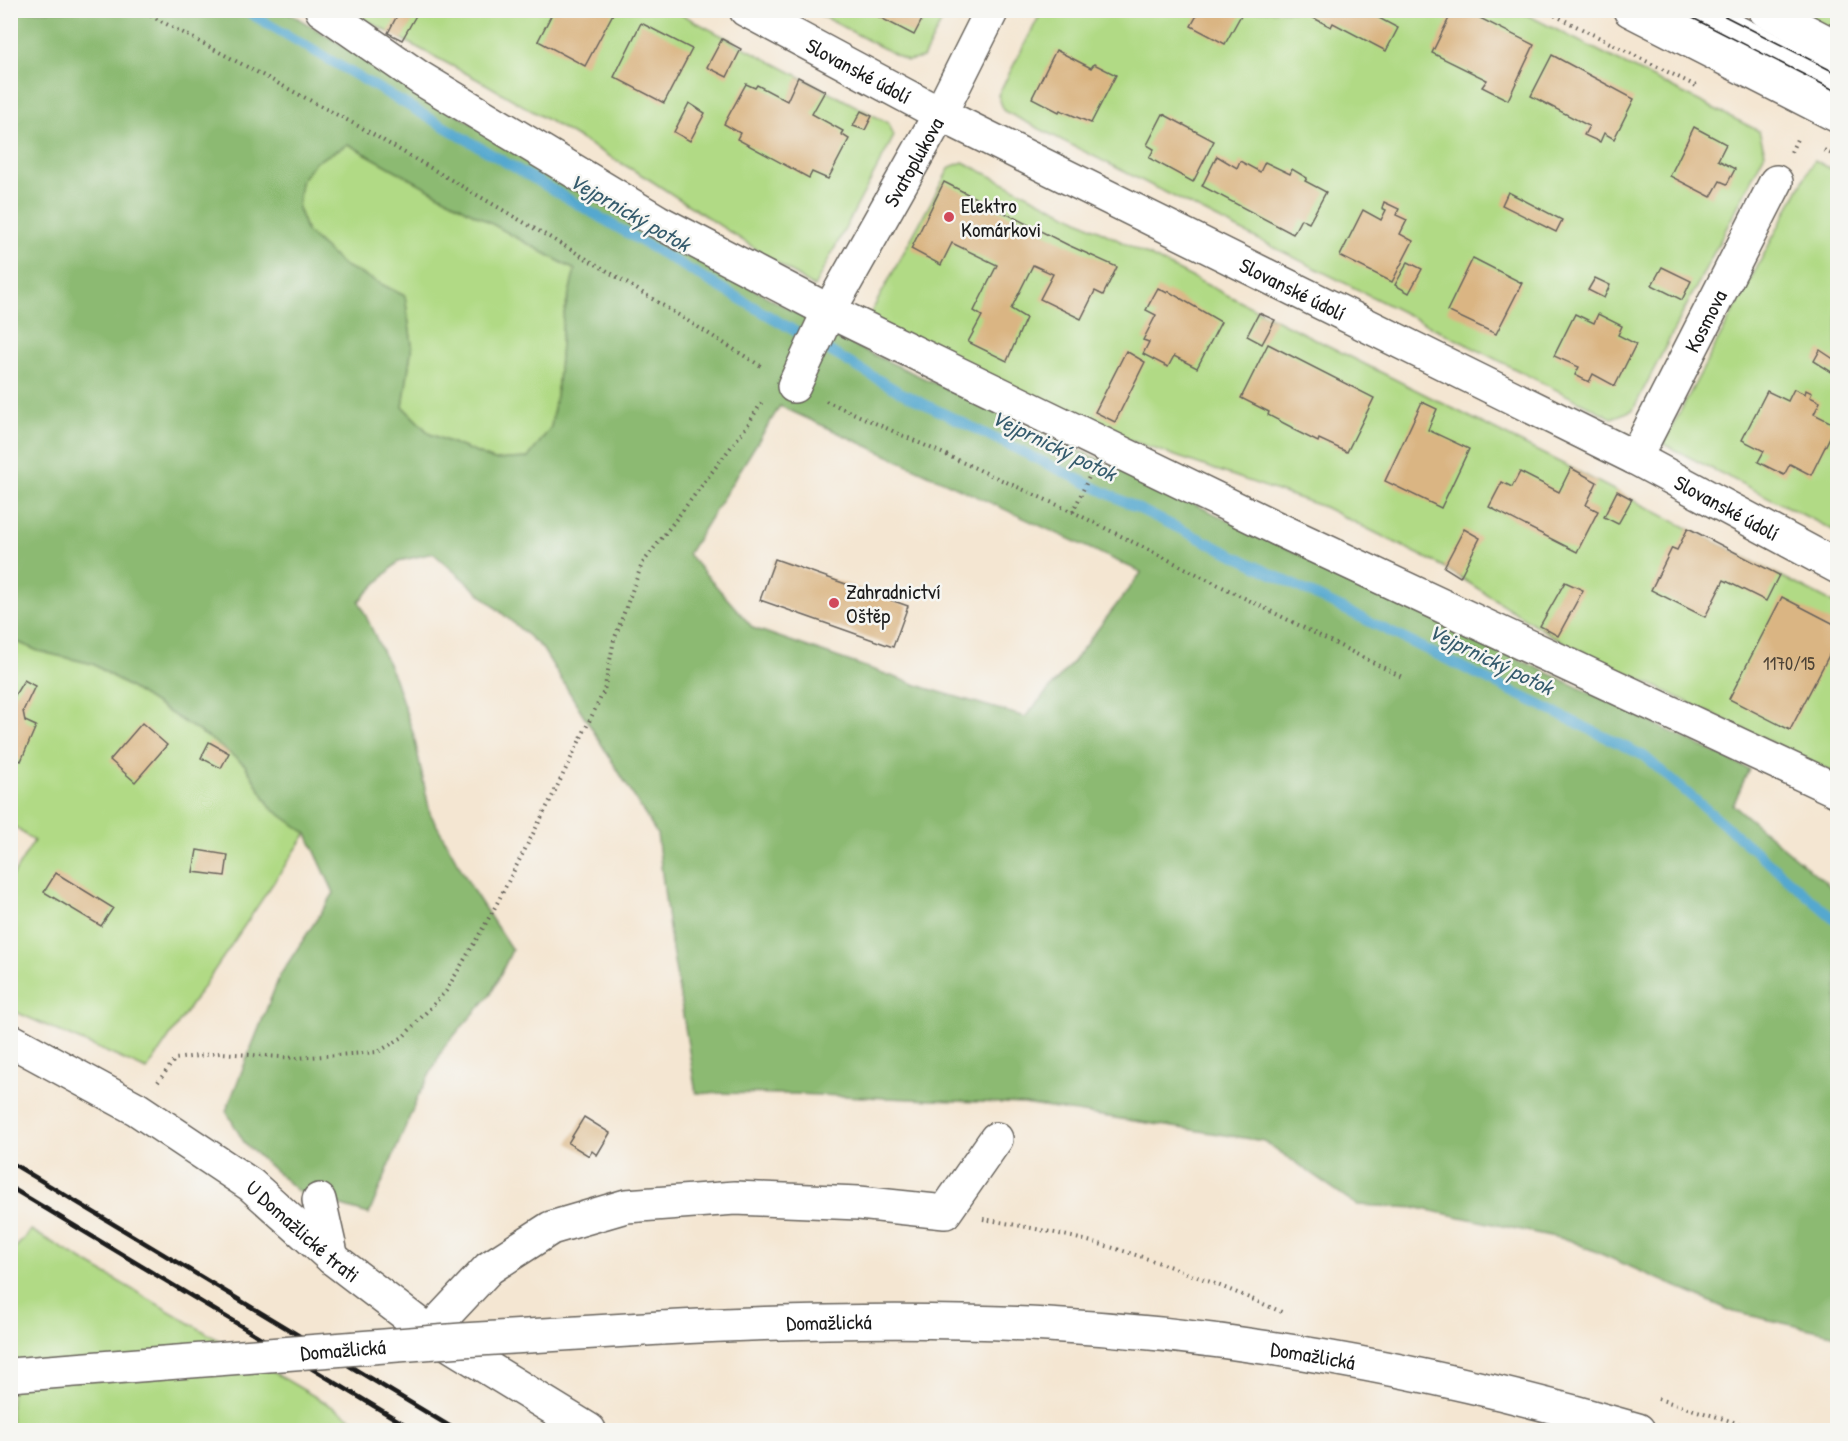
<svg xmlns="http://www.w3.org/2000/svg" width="1848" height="1441" font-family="'Patrick Hand',sans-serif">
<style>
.green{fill:#b1da85;stroke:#667b50;stroke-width:1.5}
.forest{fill:#8cba72;stroke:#546b47;stroke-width:1.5;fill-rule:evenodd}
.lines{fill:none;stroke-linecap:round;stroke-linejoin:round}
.stream{stroke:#54a8cf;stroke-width:10}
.building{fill:#dab583}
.minor-casing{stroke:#68635c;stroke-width:36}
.major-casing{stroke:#68635c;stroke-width:36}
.path{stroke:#68635c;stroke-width:4;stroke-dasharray:1.5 4.5;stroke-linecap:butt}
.minor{stroke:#fff;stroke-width:33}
.major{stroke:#fff;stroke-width:33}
.tram{stroke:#1c1c1c;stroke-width:1.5}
.rail{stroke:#1c1c1c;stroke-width:4.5}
.major-bridge-casing{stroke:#68635c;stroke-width:36;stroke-linecap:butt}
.major-bridge{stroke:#fff;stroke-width:33}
.poi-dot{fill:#d1495b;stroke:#f6f6f2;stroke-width:2}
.labels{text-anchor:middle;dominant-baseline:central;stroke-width:5;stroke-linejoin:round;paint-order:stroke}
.number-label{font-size:18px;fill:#4c4236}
.street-label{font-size:21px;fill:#1c1c1c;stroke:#f6f6f2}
.poi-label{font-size:21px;fill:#1c1c1c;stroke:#f6f6f2;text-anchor:start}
.water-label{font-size:22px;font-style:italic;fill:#355b6d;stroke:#f6f6f2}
</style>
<rect width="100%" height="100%" fill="#f6f6f2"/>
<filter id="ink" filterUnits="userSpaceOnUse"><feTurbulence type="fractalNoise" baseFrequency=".0167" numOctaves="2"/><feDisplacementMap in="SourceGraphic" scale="12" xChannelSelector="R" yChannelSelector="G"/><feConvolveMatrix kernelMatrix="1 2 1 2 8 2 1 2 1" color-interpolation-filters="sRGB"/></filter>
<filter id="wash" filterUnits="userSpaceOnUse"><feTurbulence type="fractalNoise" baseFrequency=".008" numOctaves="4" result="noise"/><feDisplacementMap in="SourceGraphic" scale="24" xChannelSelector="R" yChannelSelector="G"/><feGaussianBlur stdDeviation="1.35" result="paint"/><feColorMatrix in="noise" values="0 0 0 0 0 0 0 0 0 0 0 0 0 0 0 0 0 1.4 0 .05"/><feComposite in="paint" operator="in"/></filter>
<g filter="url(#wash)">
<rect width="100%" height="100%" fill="#f4e6d2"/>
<g class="green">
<polygon points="349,11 675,11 888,123 894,136 814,287 650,180 486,84"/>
<polygon points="813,11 947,11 923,58 907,61"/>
<polygon points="1042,11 1519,11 1759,131 1765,153 1633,410 1612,418 1004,111 998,95"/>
<polygon points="1787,11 1828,11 1837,15 1837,38"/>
<polygon points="348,144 575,270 563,318 558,383 551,427 528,458 494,460 430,434 403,407 412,345 405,296 343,265 307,232 298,208 301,181 314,163"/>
<polygon points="1814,160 1837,172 1837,532 1663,444"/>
<polygon points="963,162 1571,468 1837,605 1837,774 1557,639 1444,567 1324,507 1088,426 867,320 950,167"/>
<polygon points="11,639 38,651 93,664 208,737 245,765 271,808 307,833 147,1070 11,1010 10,880 34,841 11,824"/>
<polygon points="31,1230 372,1430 11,1430 11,1253"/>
</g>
<path class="forest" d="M11,11H286L646,229L857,347L1188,501L1749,769L1733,805L1837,892V1335L1734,1312L1569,1240L1418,1208L1357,1205L1264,1141L1024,1104L796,1094L696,1093L670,937L657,834L542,648L433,553L399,561L359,601L395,679L414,736L430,813L474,892L512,950L491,994L444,1047L417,1099L369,1214L301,1194L245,1144L226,1111L280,975L334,893L307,834L271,808L245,765L208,737L93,664L38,651L11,639ZM348,144L575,270L563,318L558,383L551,427L528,458L494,460L430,434L403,407L412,345L405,296L343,265L307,232L298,208L301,181L314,163ZM780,406L1141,572V573L1071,664L1025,717L926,688L753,628L688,554Z"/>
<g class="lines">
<polyline class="stream" points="244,10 898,391 1644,756 1838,922"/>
</g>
<g id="blocks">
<g class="building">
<polygon points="400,10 419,10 402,40 388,33"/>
<polygon points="554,10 615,10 585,66 538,41"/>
<polygon points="875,10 927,10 914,35 873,14"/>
<polygon points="1200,10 1233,10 1241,15 1225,44 1191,26"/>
<polygon points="1298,10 1378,10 1375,16 1398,28 1386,51 1333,23 1331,27"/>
<polygon points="1453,10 1464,10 1534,45 1508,100 1482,87 1487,80 1432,53"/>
<polygon points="641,23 692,49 664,103 614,77"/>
<polygon points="722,39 741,49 727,77 707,67"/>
<polygon points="1056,50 1091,68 1094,64 1116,75 1091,123 1060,110 1059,112 1032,98"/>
<polygon points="1552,55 1634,99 1614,139 1604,133 1600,142 1584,135 1589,126 1531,96"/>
<polygon points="798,77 825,91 812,114 843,131 841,134 849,139 828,179 812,172 809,178 737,139 740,133 724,124 746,84 755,88 757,85 787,101"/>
<polygon points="689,103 705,113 690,141 674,132"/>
<polygon points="861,111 872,116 865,130 853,126"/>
<polygon points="1163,114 1214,141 1193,182 1149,158 1154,149 1147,145"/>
<polygon points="1694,127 1726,144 1718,160 1735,169 1727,184 1720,181 1711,197 1670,176"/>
<polygon points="1217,156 1237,168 1240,161 1260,172 1265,162 1290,174 1292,169 1307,178 1305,181 1326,192 1309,223 1301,219 1293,234 1202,186"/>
<polygon points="944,182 1068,245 1117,267 1103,295 1095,291 1081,319 1040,299 1053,274 1033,265 1011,309 1026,318 1007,361 968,342 982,316 974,311 997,265 952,243 941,265 911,249"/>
<polygon points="1508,192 1562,220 1556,232 1502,205"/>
<polygon points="1384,202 1399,209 1396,215 1407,220 1400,234 1413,241 1392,282 1340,256 1363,210 1381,220 1386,210 1382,208"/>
<polygon points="1473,258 1522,283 1496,334 1447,311"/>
<polygon points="1408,262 1422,269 1409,293 1395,285"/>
<polygon points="1662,267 1691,281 1682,300 1652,285"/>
<polygon points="1595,278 1610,285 1604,298 1588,290"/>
<polygon points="1158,288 1167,293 1168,291 1221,322 1197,368 1174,356 1168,367 1143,354 1149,342 1143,340 1156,315 1146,310"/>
<polygon points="1259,313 1275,320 1262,344 1247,336"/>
<polygon points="1575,314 1594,323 1598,314 1622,326 1618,335 1636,344 1615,386 1593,374 1589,382 1575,375 1579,367 1554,356"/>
<polygon points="1268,344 1374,398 1347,452 1319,439 1318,442 1292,429 1293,428 1268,415 1269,412 1241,398"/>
<polygon points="1820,350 1838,362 1833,373 1814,361"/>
<polygon points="1126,351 1145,362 1115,422 1095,412"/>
<polygon points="1794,389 1805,394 1806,390 1812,393 1810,397 1820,402 1814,414 1836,425 1811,475 1790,464 1784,475 1758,462 1764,451 1742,440 1767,391 1788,401"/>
<polygon points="1422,402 1437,409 1428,430 1469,449 1441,508 1385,481"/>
<polygon points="1571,468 1597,482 1586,505 1598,511 1577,552 1489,507 1502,482 1512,487 1520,472 1559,492"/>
<polygon points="1617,491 1632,499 1618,524 1604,517"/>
<polygon points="1688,528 1779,575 1766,601 1724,580 1705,617 1651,590 1672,548 1677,550"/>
<polygon points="1464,529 1480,538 1460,577 1444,567"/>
<polygon points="775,559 908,606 893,647 760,600"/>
<polygon points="1565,582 1583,590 1558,636 1540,626"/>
<polygon points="1782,597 1838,626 1838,638 1790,730 1729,699"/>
<polygon points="24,680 35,686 23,711 25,721 36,726 21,761 10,756 10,703"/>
<polygon points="142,723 167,745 135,782 110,760"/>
<polygon points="209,742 229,753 221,768 201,758"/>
<polygon points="197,850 228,855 225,876 193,872"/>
<polygon points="56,873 113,908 101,926 44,892"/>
<polygon points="584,1117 610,1133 597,1155 592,1151 589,1156 568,1143"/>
</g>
</g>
</g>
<g filter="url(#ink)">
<use href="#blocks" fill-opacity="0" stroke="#68635c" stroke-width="1.5"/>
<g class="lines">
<defs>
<g id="minor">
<polyline points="322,10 420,78 657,221 829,311 1278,529 1838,791"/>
<path id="s1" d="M746,10L940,114L1635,458L1838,567"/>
<polyline points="1693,10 1838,84"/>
<path id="s2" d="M794,386L829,311L940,114L992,10"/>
<path id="s3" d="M1635,458L1776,182"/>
<path id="s4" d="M10,1040L137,1109L251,1185L332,1258L429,1332L589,1430"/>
<polyline points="319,1200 332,1258"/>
<polyline points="429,1332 489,1268 551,1228 626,1206 735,1198 859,1203 945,1212 996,1139"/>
</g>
<g id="major">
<polyline points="1630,10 1838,116"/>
<polyline points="1765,10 1838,48"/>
<path id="s5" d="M661,1328C790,1321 919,1318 1048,1325C1249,1336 1446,1374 1638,1430"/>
</g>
</defs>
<use href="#minor" class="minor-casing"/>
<use href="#major" class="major-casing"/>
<g class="path">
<polyline points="140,10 362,128 604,269 764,368"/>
<polyline points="1544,10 1696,86"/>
<polyline points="1824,150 1838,157"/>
<polyline points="1791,152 1798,137"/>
<polyline points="826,401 1073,512 1402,677"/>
<polyline points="1073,512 1089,477"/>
<polyline points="158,1082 175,1059 220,1053 296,1058 378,1052 403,1037 446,991 493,911 551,799 604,691 614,640 642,564 747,426 763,400"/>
<path d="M983,1219C1035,1228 1088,1239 1139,1256C1188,1272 1236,1292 1284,1313"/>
<polyline points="1658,1399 1760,1430"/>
</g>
<use href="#minor" class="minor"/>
<use href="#major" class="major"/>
<g class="tram">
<polyline points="1677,10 1838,92"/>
<polyline points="1713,10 1838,74"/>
</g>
<g class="rail">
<polyline points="10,1162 456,1430"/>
<polyline points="10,1187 414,1430"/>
</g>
<defs>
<g id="major-bridge">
<path id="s6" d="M10,1375L462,1340L661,1328"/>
</g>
</defs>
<use href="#major-bridge" class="major-bridge-casing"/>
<use href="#major-bridge" class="major-bridge"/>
</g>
</g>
<g class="poi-dot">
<circle cx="949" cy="217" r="6"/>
<circle cx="834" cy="603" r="6"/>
</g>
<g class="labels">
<g class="number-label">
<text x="1789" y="663">1170/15</text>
</g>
<g class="street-label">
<text stroke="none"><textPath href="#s1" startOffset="128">Slovanské údolí</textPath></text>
<text stroke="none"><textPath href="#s2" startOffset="254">Svatoplukova</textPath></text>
<text stroke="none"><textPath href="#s1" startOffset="614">Slovanské údolí</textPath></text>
<text stroke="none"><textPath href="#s3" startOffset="154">Kosmova</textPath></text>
<text stroke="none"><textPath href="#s1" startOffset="1100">Slovanské údolí</textPath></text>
<text stroke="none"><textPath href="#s4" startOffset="351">U Domažlické trati</textPath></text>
<text stroke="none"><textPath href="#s5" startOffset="168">Domažlická</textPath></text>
<text stroke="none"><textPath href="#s6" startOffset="334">Domažlická</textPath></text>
<text stroke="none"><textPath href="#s5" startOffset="654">Domažlická</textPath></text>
</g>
<g class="poi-label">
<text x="961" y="205">Elektro<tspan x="961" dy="24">Komárkovi</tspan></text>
<text x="846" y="591">Zahradnictví<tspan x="846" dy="24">Oštěp</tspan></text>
</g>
<g class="water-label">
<text transform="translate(630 212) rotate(30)">Vejprnický potok</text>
<text transform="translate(1054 445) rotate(26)">Vejprnický potok</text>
<text transform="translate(1491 659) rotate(26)">Vejprnický potok</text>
</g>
</g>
<rect width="1848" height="1441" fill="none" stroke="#f6f6f2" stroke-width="36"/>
</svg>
